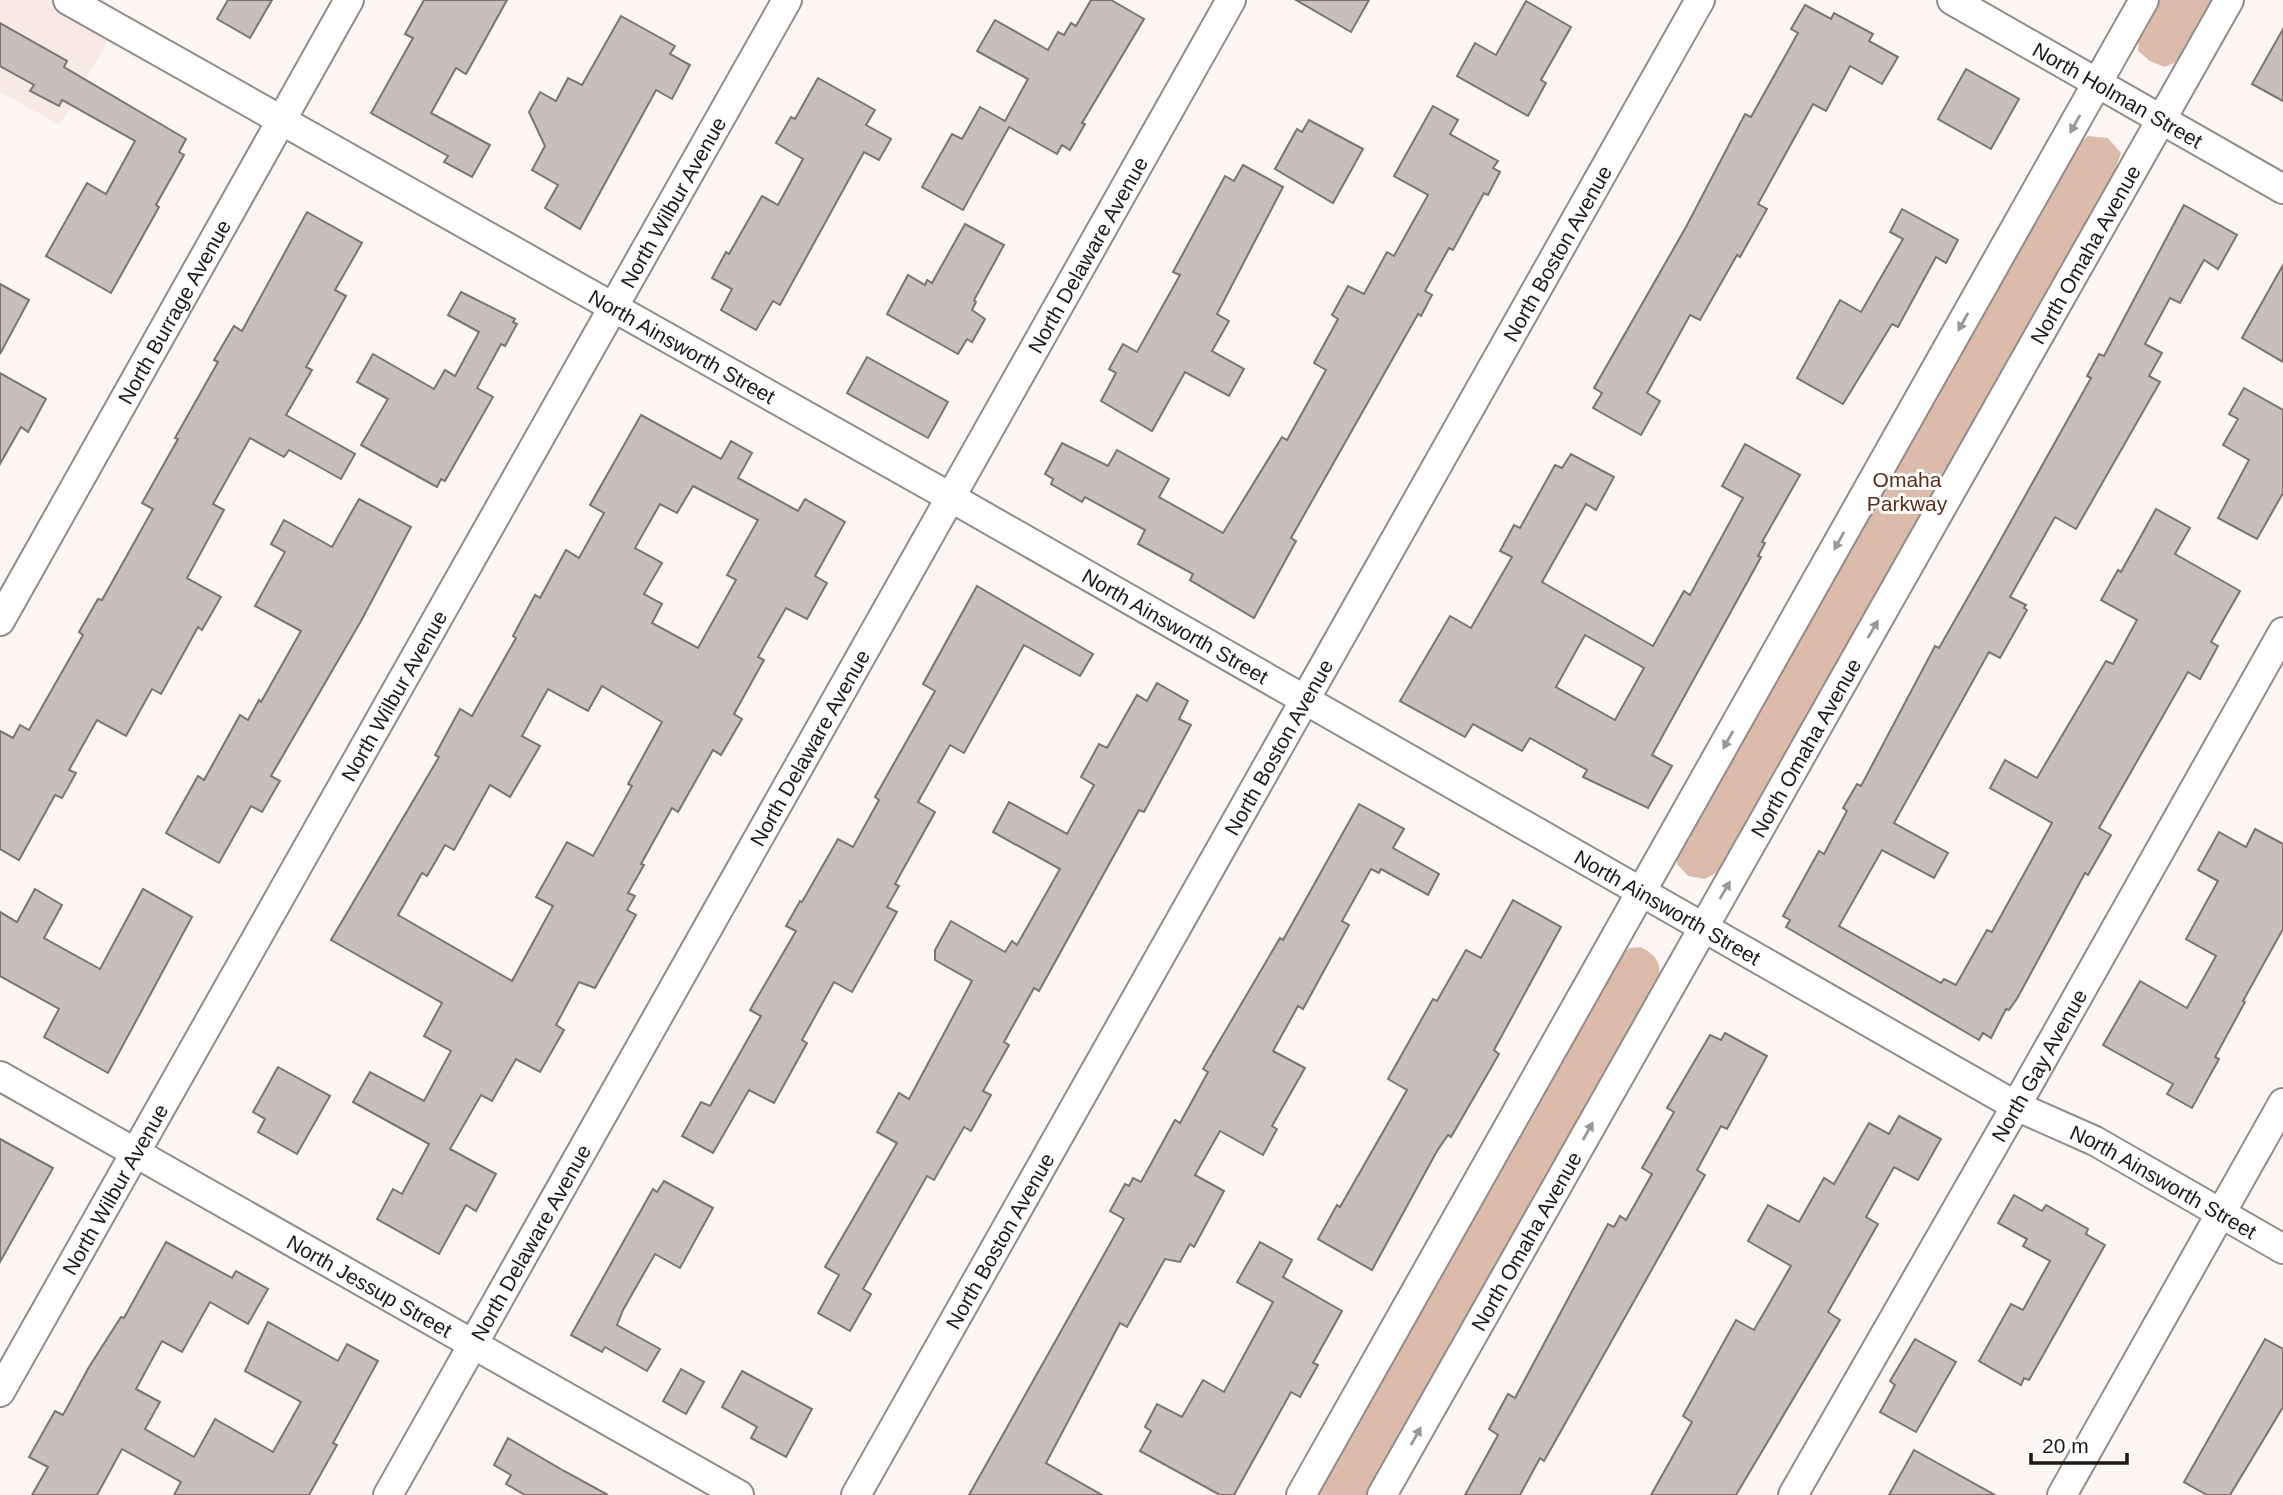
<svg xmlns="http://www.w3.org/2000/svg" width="2283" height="1495" font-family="Arial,sans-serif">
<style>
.built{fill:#f7e9e4}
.green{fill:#ddbbab}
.building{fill:#c5c0be;stroke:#797573;stroke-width:2;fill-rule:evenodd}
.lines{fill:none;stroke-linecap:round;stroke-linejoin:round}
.street-casing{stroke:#918c8a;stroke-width:32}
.street{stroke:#fff;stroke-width:28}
.oneway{fill:#999898}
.labels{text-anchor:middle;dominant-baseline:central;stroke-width:6;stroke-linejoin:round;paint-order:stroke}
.street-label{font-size:21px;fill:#1c1a19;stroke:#fff}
.park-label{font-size:21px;fill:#5c2c14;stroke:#fff}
</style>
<rect width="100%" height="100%" fill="#fbf6f4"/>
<polygon class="built" points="0,0 103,0 123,14 60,125 0,92"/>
<g class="green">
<polygon points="2158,0 2214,0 2181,60 2165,67 2150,61 2138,51 2139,34"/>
<polygon points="2088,136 2108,138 2121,153 2114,173 1719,871 1705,879 1688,876 1677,864 1678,848 2074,149"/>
<path d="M1641,947C1655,955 1661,961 1659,977L1367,1495H1316L1620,955L1630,948Z"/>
</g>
<g class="building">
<polygon points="228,0 272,0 250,38 217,19"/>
<polygon points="424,0 507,0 466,74 456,68 431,113 490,145 472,177 444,162 448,156 371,113 413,38 405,34"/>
<polygon points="1091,0 1111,0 1144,19 1082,123 1085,124 1070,150 1062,145 1057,154 1009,127 963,210 922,187 952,134 962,139 980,107 1005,121 1028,79 977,51 995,20 1048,50 1058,32 1064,35 1071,23 1076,26"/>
<polygon points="1296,0 1369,0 1351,32"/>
<polygon points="1526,1 1571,27 1541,80 1546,83 1528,116 1457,76 1475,43 1496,55"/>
<polygon points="1805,5 1831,19 1834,13 1873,34 1869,41 1898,57 1882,84 1850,66 1826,111 1813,104 1758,204 1767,209 1740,257 1737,255 1700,320 1690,315 1647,393 1660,401 1641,435 1593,408 1602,393 1594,388 1686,227 1745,114 1751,117 1798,33 1791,29"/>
<polygon points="621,16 675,46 670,54 690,65 672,99 656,90 580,229 545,208 558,185 532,170 545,146 529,112 540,92 556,101 568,78 582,85"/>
<polygon points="0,23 67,61 64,67 186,139 179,152 184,155 156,205 159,207 111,293 46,256 87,183 106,194 135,141 62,100 59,106 30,91 34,85 0,66"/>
<polygon points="2283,29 2283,101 2252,84"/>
<polygon points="1966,69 2019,99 1991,149 1938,119"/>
<polygon points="818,78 875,110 866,125 891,139 879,160 864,152 780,305 773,301 756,330 721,310 732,289 712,278 726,252 729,254 762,196 778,205 803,159 776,143 791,117 795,119"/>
<polygon points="1433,106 1458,120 1450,134 1498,161 1493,168 1500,172 1488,195 1484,193 1453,250 1449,248 1425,291 1432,295 1421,316 1418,314 1291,538 1296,541 1254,618 1190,580 1193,574 1138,544 1145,530 1085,497 1082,502 1051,484 1053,479 1045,474 1062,443 1108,466 1117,450 1169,479 1159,497 1223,533 1282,437 1287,440 1326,370 1314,363 1338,319 1332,315 1348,286 1364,294 1387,252 1394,256 1428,195 1394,176"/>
<polygon points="1309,120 1363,149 1333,203 1275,169 1297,129 1302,132"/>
<polygon points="1243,165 1283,187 1217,314 1229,321 1212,351 1244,369 1229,396 1185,372 1152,431 1101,401 1116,373 1109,369 1123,344 1137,352 1180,275 1173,272 1225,176 1234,181"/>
<polygon points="2184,205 2237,235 2218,269 2204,260 2180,303 2170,298 2145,344 2162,353 2149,376 2160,382 2076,529 2055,517 2010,597 2026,605 2024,608 2027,610 2000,658 1989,652 1894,823 1948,853 1934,878 1882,850 1839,926 1941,983 1944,979 1956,985 1987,930 1992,932 2052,823 1990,788 2005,760 2037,778 2106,661 2113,664 2137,620 2101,600 2118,570 2121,572 2156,509 2190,528 2175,554 2240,591 2211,642 2218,646 2200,679 2188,672 2099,828 2111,835 2088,875 2085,873 2018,997 2009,1010 2006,1009 1991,1038 1983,1033 1979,1040 1786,927 1790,920 1783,916 1819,851 1824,854 1847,811 1843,808 1857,784 1861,786 1935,646 1939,648 1991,557 2091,378 2087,376 2099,354 2104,356"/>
<polygon points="1902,209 1958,240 1946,263 1936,257 1898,327 1892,324 1843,404 1797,378 1840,300 1861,312 1903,239 1890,232"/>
<polygon points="307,212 362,243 335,290 346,296 306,367 312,370 286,415 355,454 341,479 289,450 284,457 250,438 213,504 224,510 187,578 221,597 202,630 198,627 161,694 152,689 126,736 97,720 69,770 76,773 62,798 55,795 19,860 0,849 0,731 13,738 20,725 29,730 83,635 79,632 98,599 102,600 153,509 142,503 178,439 175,438 218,362 214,360 234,326 242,331"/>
<polygon points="965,224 1004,245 974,300 976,302 972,310 985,319 972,342 967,339 958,354 887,314 908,275 925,285 927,280 932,283"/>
<polygon points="2283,265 2283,362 2242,338"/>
<polygon points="0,284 29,300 0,354"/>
<polygon points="461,292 515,319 513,322 517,324 505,346 501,344 477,388 493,397 445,481 441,479 437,487 361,445 388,399 357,382 373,354 434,389 445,370 455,376 479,332 448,315"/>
<polygon points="867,357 948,402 928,438 847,393"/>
<polygon points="0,373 46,399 28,432 21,427 0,464"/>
<polygon points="2244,388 2283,410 2283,493 2257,539 2218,518 2249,460 2223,445 2238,419 2229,414"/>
<path d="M641,415L721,459L731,441L752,453L738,478L798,511L805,499L845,522L815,576L827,583L807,619L786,608L758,657L764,660L734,714L742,719L721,755L713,750L678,812L672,808L641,864L644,865L628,893L635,896L627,910L636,915L595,988L579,982L556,1025L564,1030L540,1072L516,1059L492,1101L481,1095L450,1149L496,1174L476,1211L466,1205L439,1254L377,1219L393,1189L402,1194L429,1144L353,1102L370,1072L424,1101L451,1051L424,1036L442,1003L331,940L439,757L435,755L460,709L472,716L516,638L513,636L535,595L540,598L566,550L579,558L604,513L590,505ZM693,486L758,520L727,575L736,580L698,648L652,623L662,604L644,594L662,563L635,548L660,504L677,513ZM602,686L662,722L628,784L632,786L593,856L567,842L536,897L553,906L512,981L398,915L422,873L427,876L445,845L454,850L490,785L510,797L540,746L522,736L548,689L588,711Z"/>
<path d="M1745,444L1800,475L1762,542L1765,543L1758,556L1761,557L1652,755L1672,766L1648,808L1583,777L1587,770L1530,738L1522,751L1473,724L1465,737L1400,701L1450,616L1471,628L1512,557L1500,551L1514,525L1520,528L1555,465L1562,468L1571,454L1614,477L1596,510L1586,504L1542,582L1653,646L1684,591L1690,595L1743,498L1722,486ZM1585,635L1644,668L1615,720L1556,687Z"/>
<polygon points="359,499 411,527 361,621 271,776 280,781 262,812 251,806 219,863 166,833 198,776 204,780 240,715 248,720 259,700 261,702 301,631 255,606 285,552 271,544 284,520 332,547"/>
<polygon points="977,586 1093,654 1080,676 1024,645 964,753 950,745 918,802 935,812 895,884 899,886 887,907 897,912 852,992 834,982 802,1040 807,1043 774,1103 749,1090 713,1153 682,1136 701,1102 710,1106 761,1016 750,1010 796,931 786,926 800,901 802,902 838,839 853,847 879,800 875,797 935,691 923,684"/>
<polygon points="1157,683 1188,701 1179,719 1191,725 1144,812 1139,810 1039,991 1034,988 1004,1042 1009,1045 983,1091 991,1095 971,1131 964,1127 934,1180 927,1176 863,1289 871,1294 850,1331 818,1313 839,1275 825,1267 897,1143 877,1132 899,1093 909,1099 972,981 935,960 935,950 951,921 1005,952 1012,941 1017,945 1060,869 993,832 1009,802 1067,834 1094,785 1081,777 1099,744 1107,748 1137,695 1147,701"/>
<polygon points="1359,804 1404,829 1393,848 1439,874 1428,895 1381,869 1379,873 1371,869 1342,921 1349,925 1303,1009 1298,1006 1273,1051 1305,1068 1272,1126 1277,1129 1263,1155 1220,1131 1195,1175 1224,1191 1194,1247 1190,1244 1180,1262 1165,1259 1127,1327 1120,1323 1046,1463 1102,1495 969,1495 1124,1219 1110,1211 1125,1184 1129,1186 1133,1178 1141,1182 1175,1120 1180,1123 1208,1072 1203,1069 1280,938 1283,940"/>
<polygon points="2255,829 2283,844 2283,929 2243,1001 2245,1002 2215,1057 2219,1059 2192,1108 2167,1094 2173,1084 2103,1045 2140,981 2187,1008 2216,956 2186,939 2218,881 2198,870 2219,832 2246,847"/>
<polygon points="35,889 62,905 44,938 100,969 143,889 192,917 108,1073 44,1037 59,1009 0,976 0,912 17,922"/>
<polygon points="1513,900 1561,927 1494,1050 1499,1054 1451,1137 1448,1135 1437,1151 1372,1270 1318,1239 1337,1205 1340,1207 1407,1090 1388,1079 1433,999 1437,1001 1466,950 1481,958"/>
<polygon points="1725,1033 1767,1056 1727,1129 1721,1126 1697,1170 1705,1175 1544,1461 1540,1458 1520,1495 1465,1495 1498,1435 1489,1429 1508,1394 1515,1398 1608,1224 1614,1227 1620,1216 1626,1220 1652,1174 1642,1168 1674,1112 1667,1108 1710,1035 1721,1040"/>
<polygon points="278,1067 330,1096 297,1154 258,1132 265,1119 253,1112"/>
<polygon points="1899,1116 1941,1139 1918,1180 1894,1167 1866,1217 1878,1224 1828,1312 1840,1320 1736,1495 1651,1495 1692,1422 1683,1416 1736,1320 1754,1330 1791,1266 1748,1241 1768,1205 1799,1222 1824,1178 1834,1184 1869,1123 1889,1134"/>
<polygon points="0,1139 53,1168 0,1262"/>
<polygon points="664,1181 713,1208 680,1268 655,1254 623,1310 617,1325 660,1349 647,1371 605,1347 602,1352 571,1335 653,1189 657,1192"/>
<polygon points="2014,1195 2042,1211 2046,1205 2088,1229 2086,1234 2105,1245 2029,1380 2024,1378 2021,1385 1979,1361 2011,1304 2023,1310 2050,1261 2023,1246 2027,1239 1998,1223"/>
<polygon points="166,1242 232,1278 236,1271 268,1289 248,1324 210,1302 182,1352 162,1341 136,1389 160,1402 145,1429 194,1457 215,1419 273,1452 301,1402 245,1371 268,1322 338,1361 347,1344 378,1361 333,1443 337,1445 309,1495 174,1495 181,1482 122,1449 97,1495 32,1495 48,1467 29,1457 55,1411 63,1415 89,1367 121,1317 124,1318"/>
<polygon points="1260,1242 1292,1260 1283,1277 1342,1311 1313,1363 1318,1365 1300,1397 1291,1392 1234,1495 1220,1495 1140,1451 1151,1431 1145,1427 1157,1404 1182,1417 1203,1380 1224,1392 1273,1302 1237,1282"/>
<polygon points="1915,1339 1956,1362 1916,1432 1880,1412 1895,1385 1890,1381"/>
<polygon points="2265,1339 2283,1349 2283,1407 2230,1495 2207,1495 2184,1482"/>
<polygon points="681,1369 704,1382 686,1414 663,1401"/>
<polygon points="742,1371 812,1409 786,1457 751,1438 757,1427 722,1407"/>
<polygon points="508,1438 564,1471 608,1495 525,1495 506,1484 511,1475 494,1465"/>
<polygon points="1914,1450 1995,1495 1889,1495"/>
</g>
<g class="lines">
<defs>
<g id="street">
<path id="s1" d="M68,0L950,497L2016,1106L2095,1141L2283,1249"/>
<path id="s2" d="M1952,0L2283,189"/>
<path id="s3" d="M0,621L349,0"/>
<path id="s4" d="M0,1076L739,1495"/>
<path id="s5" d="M0,1392L787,0"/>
<path id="s6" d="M388,1495L1231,0"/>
<path id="s7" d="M856,1495L1700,0"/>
<polyline points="1301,1495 2144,0"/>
<path id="s8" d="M1382,1495L2229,0"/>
<path id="s9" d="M1793,1495L2016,1106L2283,632"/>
<polyline points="2062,1495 2283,1103"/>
</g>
</defs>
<use href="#street" class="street-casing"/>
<use href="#street" class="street"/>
</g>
<defs><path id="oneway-solid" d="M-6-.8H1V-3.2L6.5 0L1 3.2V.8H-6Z" transform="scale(1.75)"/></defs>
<g class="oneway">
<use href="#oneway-solid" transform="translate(2075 124) rotate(119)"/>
<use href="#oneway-solid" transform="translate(1963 322) rotate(119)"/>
<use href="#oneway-solid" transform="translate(1839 541) rotate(119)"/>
<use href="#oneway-solid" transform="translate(1873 629) rotate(-60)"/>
<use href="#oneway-solid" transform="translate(1728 740) rotate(119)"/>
<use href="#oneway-solid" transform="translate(1725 890) rotate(-60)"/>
<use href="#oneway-solid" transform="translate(1588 1131) rotate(-61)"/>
<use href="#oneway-solid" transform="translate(1416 1436) rotate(-61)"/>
</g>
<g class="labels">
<g class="street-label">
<text stroke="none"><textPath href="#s2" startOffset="191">North Holman Street</textPath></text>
<text stroke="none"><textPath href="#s5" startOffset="1367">North Wilbur Avenue</textPath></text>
<text stroke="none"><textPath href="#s6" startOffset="1424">North Delaware Avenue</textPath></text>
<text stroke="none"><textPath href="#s7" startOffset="1426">North Boston Avenue</textPath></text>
<text stroke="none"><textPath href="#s8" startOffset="1426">North Omaha Avenue</textPath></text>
<text stroke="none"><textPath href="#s3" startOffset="355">North Burrage Avenue</textPath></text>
<text stroke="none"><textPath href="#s1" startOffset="705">North Ainsworth Street</textPath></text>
<text stroke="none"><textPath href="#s1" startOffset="1272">North Ainsworth Street</textPath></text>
<text stroke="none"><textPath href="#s5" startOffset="800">North Wilbur Avenue</textPath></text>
<text stroke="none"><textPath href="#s6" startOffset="858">North Delaware Avenue</textPath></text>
<text stroke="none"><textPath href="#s8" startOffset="859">North Omaha Avenue</textPath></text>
<text stroke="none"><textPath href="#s7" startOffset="859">North Boston Avenue</textPath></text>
<text stroke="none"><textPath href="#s1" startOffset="1839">North Ainsworth Street</textPath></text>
<text stroke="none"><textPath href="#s9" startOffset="495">North Gay Avenue</textPath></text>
<text stroke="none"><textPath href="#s1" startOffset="2406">North Ainsworth Street</textPath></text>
<text stroke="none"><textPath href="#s5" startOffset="233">North Wilbur Avenue</textPath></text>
<text stroke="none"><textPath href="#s6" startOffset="290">North Delaware Avenue</textPath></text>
<text stroke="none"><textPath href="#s7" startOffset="292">North Boston Avenue</textPath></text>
<text stroke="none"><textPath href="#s8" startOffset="292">North Omaha Avenue</textPath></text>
<text stroke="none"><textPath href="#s4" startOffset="425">North Jessup Street</textPath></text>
</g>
<g class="park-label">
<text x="1907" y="479">Omaha<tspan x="1907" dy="24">Parkway</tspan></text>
</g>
</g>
<path d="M2031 1453v10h96v-10" fill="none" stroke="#1c1a19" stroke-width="3.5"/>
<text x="2042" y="1453" font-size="21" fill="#1c1a19" stroke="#ffffff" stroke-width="5" paint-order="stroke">20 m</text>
</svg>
